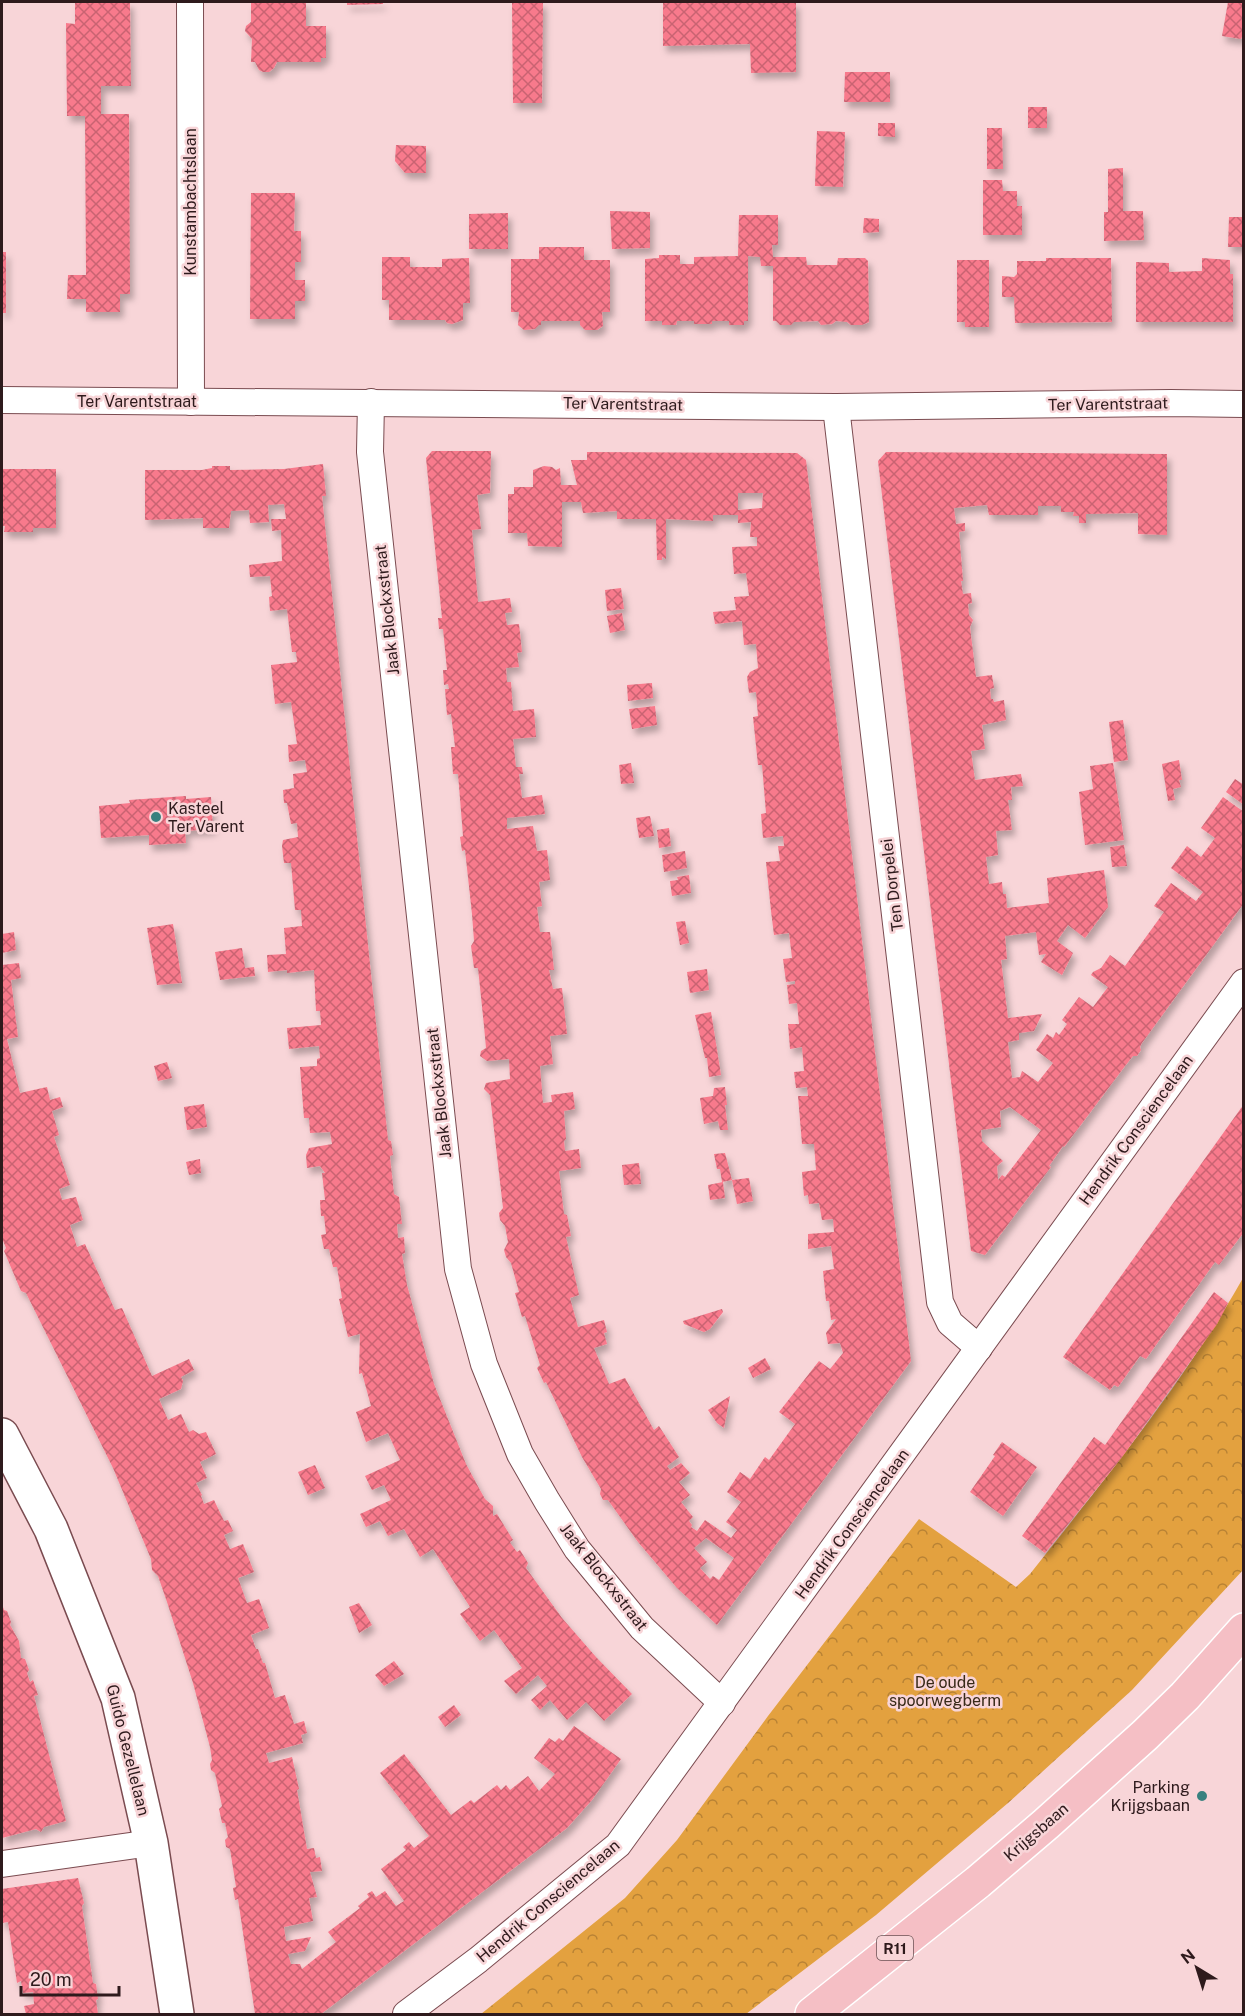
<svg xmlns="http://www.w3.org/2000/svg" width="1245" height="2016" font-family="'Public Sans',sans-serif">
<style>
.park{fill:url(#park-crowns)}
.building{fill:url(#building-cross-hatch);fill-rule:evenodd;filter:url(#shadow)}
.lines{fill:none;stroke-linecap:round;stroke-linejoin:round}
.minor-casing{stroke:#7a4b50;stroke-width:28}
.tertiary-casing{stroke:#7a4b50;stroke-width:36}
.primary-casing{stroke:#fff;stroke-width:36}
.minor{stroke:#fff;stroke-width:26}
.tertiary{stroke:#fff;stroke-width:33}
.primary{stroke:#f5bfc5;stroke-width:33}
.poi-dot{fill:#38817f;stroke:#f8d5d8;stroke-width:2}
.labels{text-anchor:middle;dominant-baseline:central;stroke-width:5;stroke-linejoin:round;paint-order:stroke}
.shield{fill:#f8d5d8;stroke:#6b5254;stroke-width:1.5}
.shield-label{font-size:15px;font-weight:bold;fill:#2e1a1c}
.street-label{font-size:16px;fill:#2e1a1c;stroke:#f8d5d8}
.poi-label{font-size:16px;fill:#2e1a1c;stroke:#f8d5d8;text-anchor:start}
.park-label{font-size:16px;fill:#382a18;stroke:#f8d5d8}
</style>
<defs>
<pattern id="park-crowns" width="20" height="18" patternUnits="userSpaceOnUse" patternTransform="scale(1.5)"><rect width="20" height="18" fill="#e3a13f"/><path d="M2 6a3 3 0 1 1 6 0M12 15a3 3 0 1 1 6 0" fill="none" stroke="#b88234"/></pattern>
<pattern id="building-cross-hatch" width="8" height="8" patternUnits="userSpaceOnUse" patternTransform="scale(1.5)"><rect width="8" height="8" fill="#f87a8c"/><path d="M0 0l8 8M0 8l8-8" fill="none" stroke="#c96372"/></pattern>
<filter id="shadow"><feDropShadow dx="3.5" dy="6" stdDeviation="3" flood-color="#0004"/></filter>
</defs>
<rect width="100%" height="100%" fill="#f8d5d8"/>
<path class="park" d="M1243,1278V1570L1132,1690L1008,1803L876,1915L746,2014H481L625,1898L677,1840L768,1716L919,1519L1016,1587L1030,1574C1105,1479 1183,1384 1243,1278Z"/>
<g class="building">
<polygon points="75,2 130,2 131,86 101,86 101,114 129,114 130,294 120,294 120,312 86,312 86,299 67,299 68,275 86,275 85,116 67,116 66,23 75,24"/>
<polygon points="251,2 306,2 306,26 326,26 326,58 321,58 321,62 277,62 274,68 269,72 263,72 259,70 255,62 251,62 252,39 245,31 246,26 251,22"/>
<polygon points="347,2 383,2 383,4 347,5"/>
<polygon points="512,2 543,2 542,103 513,103"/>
<polygon points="663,2 796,2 796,72 751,73 750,44 663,46"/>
<polygon points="1228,2 1244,2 1244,31 1241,39 1222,36"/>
<polygon points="845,72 890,72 890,102 844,102"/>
<rect x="1028" y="107" width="19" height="21"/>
<polygon points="878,123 895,123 895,137 878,136"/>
<polygon points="987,128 1002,128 1003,169 987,169"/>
<polygon points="817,131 845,132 843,187 815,186"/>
<polygon points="396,145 426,146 426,173 405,173 395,161"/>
<polygon points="1123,168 1123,211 1143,211 1144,240 1104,241 1104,212 1108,212 1108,169"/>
<polygon points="983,180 1002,180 1003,191 1017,191 1017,206 1022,206 1022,235 983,235"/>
<polygon points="251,193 295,193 294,231 301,231 301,262 295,262 295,280 305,280 305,301 295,301 295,319 250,319"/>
<polygon points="610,211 650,212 650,248 612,249"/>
<polygon points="508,213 508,249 469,249 469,214"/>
<polygon points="739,215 778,215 778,245 772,245 773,257 806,257 807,265 837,265 838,258 865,258 868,261 869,322 862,325 851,325 847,322 836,321 832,324 821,325 818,321 794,322 791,325 780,325 776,321 773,321 773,266 761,266 760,257 748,256 748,321 744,321 744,325 729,325 729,321 712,321 712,324 694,324 694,321 677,321 676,325 662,325 662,321 645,321 645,259 659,258 659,255 680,255 680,264 694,264 694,257 738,256"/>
<polygon points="1229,217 1244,217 1244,247 1228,247"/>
<polygon points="864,218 879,219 879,232 863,233"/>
<polygon points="539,247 584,247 584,260 610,260 610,312 602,312 603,326 597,330 585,330 580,325 580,321 541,321 541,325 539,325 535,329 524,330 518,325 519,312 511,312 511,259 539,259"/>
<rect x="2" y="252" width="4" height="61"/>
<polygon points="382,257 410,257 410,267 442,267 442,259 469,258 470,303 463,303 463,320 452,324 447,323 445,320 389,320 389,300 382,300"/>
<polygon points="1046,258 1111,258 1112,322 1015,323 1014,297 1002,297 1002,276 1014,277 1017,274 1017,261 1046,261"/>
<polygon points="1202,258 1230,260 1230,274 1233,274 1233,322 1136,322 1136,262 1169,263 1169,272 1202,271"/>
<polygon points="957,260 989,260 989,327 965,327 965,322 957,322"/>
<path d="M432,451H491L490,493L477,495L481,529L472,530L476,579L478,602L510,598L512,612L505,613L507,625L519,624L522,652L517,653L519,667L506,668L507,682H511L513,711L534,709L536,737L513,739L516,767H522L523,774H519L522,798L542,795L545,814L507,818V829L533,826L537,851L547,850L550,880L539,882L542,906L537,907L540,932H550L554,970H549L553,989L562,988L567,1034L550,1036L553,1064L540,1066L543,1103L552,1102L551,1095L573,1092L575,1109L564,1111L566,1139L564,1141L565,1151L579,1149L581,1168L559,1171L564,1214L567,1215L571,1236L566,1237L579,1295L570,1298L578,1327L604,1320L607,1332L604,1333L607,1344L594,1348L609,1384L625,1378L654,1430L659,1426L679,1457L667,1466L670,1470L681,1463L690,1473L679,1482L690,1495L681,1502L693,1517L689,1521L692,1525L691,1527L697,1531L705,1520L731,1538L737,1530L726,1522L741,1502L727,1492L740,1472L750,1479L765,1457L769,1460L795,1424L779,1412L819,1361L830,1369L843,1353L840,1343L828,1344L826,1333L836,1319L831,1320L829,1301H826L823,1271L834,1269L831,1246L808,1249V1234L834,1232L833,1219L822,1220L819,1203L809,1204L808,1195L804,1196L802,1172L816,1170L814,1144H802L798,1096H808L807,1087L796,1088L794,1072L804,1071L802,1047L790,1049L788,1024H799L797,1003L789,1004L787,985L795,984V981L786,982L783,959L792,958L789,933L774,935L771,911L766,862L780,861L778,846H784L783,836L763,838L761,814L766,813L762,765H758L753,717L758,716L756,692L749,693L747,677L750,672L758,668L756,644L744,645L742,621L715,624L713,612L736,610L734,597L749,596L746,573L734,574L732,547L757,546V537H750L751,522L738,523V515H713V521L666,519V559L662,557V560H657L656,519H617V511L583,513L581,502H562V547L528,546L527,533H508V494H514V487H533V470L544,466L552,467L556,470L560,468L561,485H577L571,460H587V452L797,453L806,460L911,1361L717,1625L677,1588L638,1542L608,1500H603L600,1494L601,1489L582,1457L546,1382L544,1383L537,1368L540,1365L525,1316L522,1317L515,1293L519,1292L511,1263L506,1257L504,1250L508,1242L505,1226L500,1220L499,1213L503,1208L490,1095L484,1089L486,1083L510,1079L509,1059L487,1061L480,1056L481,1051L486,1048L484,1026L478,968H474L471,946L474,941L472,914L465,850L462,851L460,837L463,836L458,774H453L451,747H455L451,714L447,715L445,689H449L448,684L444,685L443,670H447L443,629H439L438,618H442L426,458ZM738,493H763L762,508L738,510ZM706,1538L734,1558L719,1580L713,1576L710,1579L700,1568L707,1562L694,1548Z"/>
<path d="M886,452L1167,454V535L1138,534V513L1086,514V523H1079V516H1073L1074,512H1061V506H1038V515H989L987,505L954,508L956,524L965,523V531L959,532L963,581H961L963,594L971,593L972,603L968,604L969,615L973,620L970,627L976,677L992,675L994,688L990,689L991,699H993L994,702L1004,700L1006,720L982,725L985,749L971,751L975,780L1021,774L1023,786L1011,787L1012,800H1008L1012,830L996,831L998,855L986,857L989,884L1002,882L1003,894H1006L1007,908L1049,903L1047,878L1104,870L1108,907L1085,938L1068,925L1057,941L1073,953L1062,975L1041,962L1046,954L1039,955L1036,932L1005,936L1007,959L1001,960L1008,1018L1042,1014L1034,1031L1019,1033V1040L1008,1042L1012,1078L1020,1077L1022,1071L1038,1082L1053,1063L1036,1050L1047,1034L1053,1038L1056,1032L1059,1035L1067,1024L1062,1020L1079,997L1093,1007L1108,987L1091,975L1093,972L1101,968L1110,955L1125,966L1164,912L1154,906L1171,883L1196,901L1203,892L1171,868L1187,846L1201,857L1215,838L1201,828L1223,797L1244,812V903L1142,1043L1140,1047L1141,1050L1137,1056H1133L1125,1066L1080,1126L1064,1147L1063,1146L1049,1166L1051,1167L985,1255L971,1251L878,461ZM1010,1107L1041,1130L1005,1177L1002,1175L998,1180L997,1166L1003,1161L982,1141L981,1130L1001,1127L1000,1111Z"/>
<polygon points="323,464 326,496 322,496 388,1140 391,1141 393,1155 390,1156 391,1166 394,1194 399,1197 402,1224 397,1224 398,1238 404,1237 405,1253 402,1254 407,1285 434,1384 466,1464 480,1490 485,1499 493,1506 493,1516 497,1514 513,1540 510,1542 511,1544 517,1552 520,1550 528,1563 526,1568 562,1618 596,1657 632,1694 604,1721 586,1702 567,1720 550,1700 540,1710 531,1700 547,1686 538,1675 516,1694 504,1681 522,1668 494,1630 480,1641 460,1614 470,1607 433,1549 420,1557 404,1529 388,1536 380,1521 366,1527 360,1514 391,1500 384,1485 372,1490 365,1476 400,1460 388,1433 366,1442 356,1412 371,1406 362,1373 359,1374 360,1334 348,1337 339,1299 342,1298 337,1267 333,1267 329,1249 324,1249 321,1235 326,1234 324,1216 321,1216 320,1200 325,1200 322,1173 325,1173 320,1166 307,1168 306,1155 309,1148 332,1144 330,1132 310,1133 309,1118 304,1118 300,1067 317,1066 317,1059 320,1058 319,1046 289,1049 287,1028 321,1025 320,1011 316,1011 314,970 287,973 287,970 268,972 267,955 286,954 284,928 302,926 301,910 295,910 291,863 284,863 282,846 283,840 298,837 297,823 291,824 287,803 284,803 283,790 294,788 293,774 307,772 305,760 289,762 288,745 297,744 291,702 275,704 271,665 297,662 296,652 292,652 287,609 270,611 269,597 272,596 270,576 250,577 249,565 282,561 281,530 272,531 271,519 286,519 284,504 268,505 269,522 250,523 249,510 231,511 229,528 203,528 203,518 145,520 145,470 202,470 212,468 212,466 230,466 230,470 284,469"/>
<polygon points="2,469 56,469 56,528 33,528 33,532 4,532 5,526 2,526"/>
<polygon points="621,588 624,609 607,611 605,590"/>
<polygon points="622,613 625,630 610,633 607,616"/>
<polygon points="652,683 653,698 628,701 627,685"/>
<polygon points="655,706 657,725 632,729 629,709"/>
<polygon points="1123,720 1128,760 1114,762 1109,722"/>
<polygon points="1179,760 1182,780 1179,780 1181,787 1173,789 1175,800 1168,801 1162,764"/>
<polygon points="631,763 634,783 621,784 619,765"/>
<polygon points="1113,763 1124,840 1085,845 1079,792 1093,789 1090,766"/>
<polygon points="1235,779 1244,785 1244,805 1226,792"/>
<polygon points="186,796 186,799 211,797 213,829 185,831 186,843 149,845 149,835 101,838 99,806 130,803 129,800"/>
<polygon points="650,816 654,836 639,838 636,818"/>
<polygon points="669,828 671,846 659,848 657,830"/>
<polygon points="1124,845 1127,866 1112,867 1110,847"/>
<polygon points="685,851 687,868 664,872 662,855"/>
<polygon points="689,875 691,893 672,896 670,881 678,880 677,877"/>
<polygon points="685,921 689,943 680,945 676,922"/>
<polygon points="173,924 182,983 157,985 147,928"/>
<polygon points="14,932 16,950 2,953 2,934"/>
<polygon points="242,948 245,968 254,967 255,976 220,980 215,952"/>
<polygon points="19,963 21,978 11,980 18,1037 7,1039 20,1093 47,1087 50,1100 60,1097 63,1107 52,1111 59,1135 54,1137 70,1185 59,1189 62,1200 76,1197 83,1220 70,1225 77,1247 85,1244 115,1310 122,1308 152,1376 189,1359 194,1370 181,1377 183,1381 181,1389 159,1399 168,1420 181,1414 189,1432 193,1430 199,1434 206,1432 216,1454 200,1462 207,1478 196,1483 202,1495 201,1496 204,1504 214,1500 224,1521 228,1520 233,1531 224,1535 230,1549 243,1544 254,1572 238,1578 247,1603 259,1599 269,1628 251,1635 256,1649 258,1649 263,1663 265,1663 275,1698 285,1695 294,1724 304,1721 307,1733 301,1735 303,1743 266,1753 269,1763 292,1757 299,1789 297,1790 307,1849 314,1848 316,1858 320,1857 322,1871 310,1872 317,1897 309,1898 313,1921 284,1927 286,1941 311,1937 305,1951 288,1954 291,1964 300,1964 302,1969 336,1942 328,1932 360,1908 358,1906 369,1897 367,1894 372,1891 376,1897 385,1891 396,1906 404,1901 381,1869 406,1850 403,1847 409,1842 414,1848 429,1836 380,1773 404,1754 451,1815 471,1800 474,1803 497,1785 501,1790 506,1785 510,1790 528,1776 539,1791 555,1774 534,1758 549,1738 555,1742 559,1738 563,1741 574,1726 621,1759 592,1800 567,1828 321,2014 255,2014 238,1899 235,1900 233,1888 236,1887 230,1849 226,1847 225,1840 228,1837 227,1833 225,1823 222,1823 219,1809 222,1806 216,1778 215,1773 211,1770 210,1764 212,1760 210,1747 193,1683 167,1602 158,1576 152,1570 151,1559 113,1468 26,1293 21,1291 4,1251 6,1248 2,1238 2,965"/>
<polygon points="707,969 709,990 690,993 687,972"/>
<polygon points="711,1012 721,1075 709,1077 707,1058 705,1058 695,1015"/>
<polygon points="167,1062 172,1078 158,1081 154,1066"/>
<polygon points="725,1087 727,1105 725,1105 728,1130 720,1130 718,1121 704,1124 700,1098 713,1096 714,1088"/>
<polygon points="204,1104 207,1127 187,1130 184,1107"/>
<polygon points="1244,1104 1244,1222 1242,1225 1244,1227 1244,1232 1219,1265 1215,1262 1146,1359 1140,1356 1118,1387 1114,1385 1110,1390 1063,1357"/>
<polygon points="725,1153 732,1180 722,1182 720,1169 717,1169 714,1154"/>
<polygon points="200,1159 201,1173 189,1175 186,1162"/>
<polygon points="639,1163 641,1184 624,1185 622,1165"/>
<polygon points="749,1178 753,1201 737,1204 732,1180"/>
<polygon points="723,1182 725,1198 710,1200 708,1185"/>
<polygon points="1214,1292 1228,1303 1217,1324 1122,1457 1045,1553 1022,1536 1094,1437 1105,1445"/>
<polygon points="722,1309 723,1312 710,1329 704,1332 684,1324 683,1321"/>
<polygon points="765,1358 771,1369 753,1378 748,1368"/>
<polygon points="730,1396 724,1428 717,1423 708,1410"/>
<polygon points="1002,1442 1037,1467 1003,1516 970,1492 995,1456 993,1455"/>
<polygon points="315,1465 325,1488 308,1495 298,1472"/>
<polygon points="359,1603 372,1625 359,1633 349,1607"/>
<polygon points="2,1604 4,1610 7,1611 11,1622 10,1625 19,1641 21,1658 25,1659 29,1670 27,1673 30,1682 33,1680 38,1695 34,1696 66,1821 44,1827 41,1832 36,1829 2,1838"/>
<polygon points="394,1661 404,1674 384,1686 375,1675"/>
<polygon points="454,1705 461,1715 445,1727 438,1717"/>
<polygon points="78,1878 84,1903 82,1906 93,1983 96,1984 98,1999 96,2000 98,2014 26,2014 24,2006 34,2004 33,1992 23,1993 21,1981 17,1983 8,1922 2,1923 2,1889"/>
</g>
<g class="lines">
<defs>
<g id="minor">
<polyline points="190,2 191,402"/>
<polyline points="2,400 836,407 1171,403 1244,404"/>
<polyline points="371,402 370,452 458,1269 484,1364 520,1454 547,1501 577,1549 642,1628 722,1703"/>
<polyline points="836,407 940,1302 950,1323 979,1348"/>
<polyline points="2,1864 151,1843"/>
<polyline points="406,2014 478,1960 618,1845 1244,982"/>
</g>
<polyline id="tertiary" points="2,1435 51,1529 118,1698 151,1843 177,2014"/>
<polyline id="primary" points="812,2014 978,1882 1046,1824 1145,1735 1185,1696 1244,1630"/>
</defs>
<use href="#minor" class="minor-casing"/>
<use href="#tertiary" class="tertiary-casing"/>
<use href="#primary" class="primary-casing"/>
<use href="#minor" class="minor"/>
<use href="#tertiary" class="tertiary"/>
<use href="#primary" class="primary"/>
</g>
<g class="poi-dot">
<circle cx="156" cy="817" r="6"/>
<circle cx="1202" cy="1796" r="6"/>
</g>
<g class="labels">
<rect class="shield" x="877" y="1936" width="36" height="24" rx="4.5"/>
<g class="shield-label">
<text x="895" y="1948">R11</text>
</g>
<g class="street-label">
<text transform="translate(190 202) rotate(-90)">Kunstambachtslaan</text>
<text x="137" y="401">Ter Varentstraat</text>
<text transform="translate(623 404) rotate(1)">Ter Varentstraat</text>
<text transform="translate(1108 404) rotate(-1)">Ter Varentstraat</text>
<text transform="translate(387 610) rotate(-96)">Jaak Blockxstraat</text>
<text transform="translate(892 885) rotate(-97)">Ten Dorpelei</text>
<text transform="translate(439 1093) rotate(-96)">Jaak Blockxstraat</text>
<text transform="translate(1136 1130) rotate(-54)">Hendrik Consciencelaan</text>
<text transform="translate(852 1524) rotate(-54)">Hendrik Consciencelaan</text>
<text transform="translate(604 1577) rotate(52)">Jaak Blockxstraat</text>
<text transform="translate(128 1750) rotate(76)">Guido Gezellelaan</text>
<text transform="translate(1036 1832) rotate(-41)">Krijgsbaan</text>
<text transform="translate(548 1901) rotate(-40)">Hendrik Consciencelaan</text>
</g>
<g class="poi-label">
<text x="168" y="808">Kasteel<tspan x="168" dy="18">Ter Varent</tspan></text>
<text x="1190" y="1787" text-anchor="end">Parking<tspan x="1190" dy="18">Krijgsbaan</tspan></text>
</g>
<g class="park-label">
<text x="945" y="1682">De oude<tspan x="945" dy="18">spoorwegberm</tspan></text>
</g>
</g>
<rect width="1245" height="2016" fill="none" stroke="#2e1a1c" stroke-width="6"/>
<g transform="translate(1197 1968) rotate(322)" stroke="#f8d5d8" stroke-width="4.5" paint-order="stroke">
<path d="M0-4.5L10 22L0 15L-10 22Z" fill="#2e1a1c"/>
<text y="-9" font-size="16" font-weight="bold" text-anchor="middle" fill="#2e1a1c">N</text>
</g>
<path d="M21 1986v9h98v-9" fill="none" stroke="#2e1a1c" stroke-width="3"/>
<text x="30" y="1986" font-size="18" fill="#2e1a1c" stroke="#f8d5d8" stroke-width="4.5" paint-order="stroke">20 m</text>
</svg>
